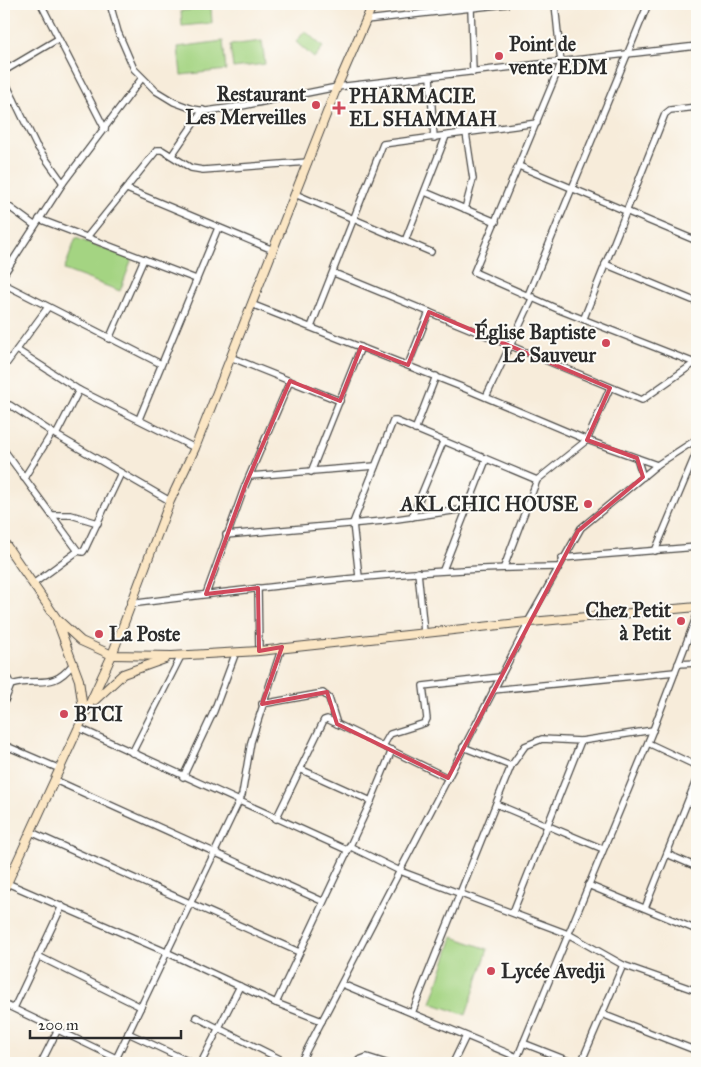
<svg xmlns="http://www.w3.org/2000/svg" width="701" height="1067" font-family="'IM FELL Great Primer',serif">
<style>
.green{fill:#a4d482;stroke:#688056}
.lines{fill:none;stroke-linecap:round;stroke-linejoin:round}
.street-casing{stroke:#4a4845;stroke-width:8}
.secondary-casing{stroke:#4a4845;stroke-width:10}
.street{stroke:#fff;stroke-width:5.5}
.secondary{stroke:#fbe6c4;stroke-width:8}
.marked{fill:none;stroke:#d1495b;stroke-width:4;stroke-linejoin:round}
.poi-dot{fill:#d1495b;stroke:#fdfcf7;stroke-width:2}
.labels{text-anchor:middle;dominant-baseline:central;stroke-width:4;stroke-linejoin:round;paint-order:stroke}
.poi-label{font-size:20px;font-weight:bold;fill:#2b2b2b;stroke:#fdfcf7;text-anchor:start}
</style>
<rect width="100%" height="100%" fill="#fdfcf7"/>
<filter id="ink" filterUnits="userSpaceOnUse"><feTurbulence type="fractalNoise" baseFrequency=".02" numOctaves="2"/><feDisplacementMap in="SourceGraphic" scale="10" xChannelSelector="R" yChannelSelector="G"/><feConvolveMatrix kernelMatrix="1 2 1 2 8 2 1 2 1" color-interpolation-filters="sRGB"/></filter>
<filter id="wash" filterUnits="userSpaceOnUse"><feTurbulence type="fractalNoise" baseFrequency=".0096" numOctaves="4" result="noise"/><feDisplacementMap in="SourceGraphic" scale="20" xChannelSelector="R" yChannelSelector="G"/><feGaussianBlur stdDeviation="1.12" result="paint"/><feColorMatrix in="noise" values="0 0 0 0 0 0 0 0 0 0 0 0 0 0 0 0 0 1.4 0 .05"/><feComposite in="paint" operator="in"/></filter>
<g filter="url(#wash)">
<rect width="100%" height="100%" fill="#f7ecda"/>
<g class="green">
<polygon points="211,8 212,23 182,26 181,11"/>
<polygon points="305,31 323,47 314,58 296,42"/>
<polygon points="223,41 226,70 181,75 178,47"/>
<polygon points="262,41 265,64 233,68 230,45"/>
<polygon points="76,238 132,259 120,291 64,270"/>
<polygon points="453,937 488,949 466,1015 431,1003"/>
</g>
</g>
<g filter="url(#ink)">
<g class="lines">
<defs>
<g id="street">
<polyline points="41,4 105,129"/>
<polyline points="110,4 118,32 134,69 156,91 174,102 193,109 206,111 242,106 337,87 697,46"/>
<polyline points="555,4 561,63 474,272 562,311 695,363 697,366"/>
<polyline points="471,8 473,72"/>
<polyline points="366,20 507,4"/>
<polyline points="4,71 58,39"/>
<polyline points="430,77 434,138"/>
<polyline points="4,79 36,145 63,183"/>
<polyline points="4,106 14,100"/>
<polyline points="172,155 203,110"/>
<polyline points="519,166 697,241"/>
<polyline points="127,189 273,250"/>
<polyline points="425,192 496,222"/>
<polyline points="295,194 431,252"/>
<polyline points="4,203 34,225"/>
<polyline points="465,209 473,179 466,133"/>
<polyline points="39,219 196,279"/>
<polyline points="87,237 157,150 162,150 191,168 203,170 308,162"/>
<polyline points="405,241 446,136"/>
<polyline points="605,264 697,302"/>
<polyline points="334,273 642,400 696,362"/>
<polyline points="4,274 63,183 142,78"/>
<polyline points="4,284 161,364"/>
<polyline points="528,295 648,4"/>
<polyline points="251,304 459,386 587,440 657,465"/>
<polyline points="584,318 665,114 670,110 697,107"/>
<polyline points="311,327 383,144 537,123"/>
<polyline points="109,339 144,259"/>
<polyline points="17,350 79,390 195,448"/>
<polyline points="230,357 340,401"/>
<polyline points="408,365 429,312"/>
<polyline points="4,367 48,307"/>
<polyline points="486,397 533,297"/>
<polyline points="4,405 10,405 56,435 170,501"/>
<polyline points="139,419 218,228"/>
<polyline points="415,430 436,376"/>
<polyline points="56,435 79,390"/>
<polyline points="4,450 78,551 83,552 85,549 121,473"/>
<polyline points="637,458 643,477"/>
<polyline points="311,472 361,347"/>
<polyline points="250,476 375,466"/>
<polyline points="24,478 52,433"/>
<polyline points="52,515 71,515 98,523"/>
<polyline points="412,517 443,442"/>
<polyline points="226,535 383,521 466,509"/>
<polyline points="655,551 697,451"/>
<polyline points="562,558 697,547"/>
<polyline points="504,567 537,480 587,440 610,388"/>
<polyline points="443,570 486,460"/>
<polyline points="418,572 424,632"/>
<polyline points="359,577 353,523 393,421 396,421 537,480"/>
<polyline points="33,584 78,551"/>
<polyline points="258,588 259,651"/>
<polyline points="206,594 245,486 290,381"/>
<path d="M130,604C272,586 414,568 557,567"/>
<polyline points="529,620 581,528 657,465 697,439"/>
<polyline points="678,664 697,663"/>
<polyline points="4,671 11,685 4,703"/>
<path d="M11,685C39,676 51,692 73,664"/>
<polyline points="493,690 675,672"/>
<polyline points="262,704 323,693 329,698 337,724"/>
<polyline points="79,728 347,850"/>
<polyline points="648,743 697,766"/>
<polyline points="4,745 60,769"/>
<polyline points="383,746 390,734 425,723 427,719 423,686 500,677"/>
<polyline points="463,747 511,766"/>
<polyline points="132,753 181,656"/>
<polyline points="300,769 371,801"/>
<polyline points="183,777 214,711 236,652"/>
<polyline points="55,780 322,901"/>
<polyline points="688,802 697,806"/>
<polyline points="496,804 603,849"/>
<polyline points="276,819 324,720 327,719 448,778"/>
<polyline points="31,832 299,952"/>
<polyline points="349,846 400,871 568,934 623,965 697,991"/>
<polyline points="667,854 697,867"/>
<polyline points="7,883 166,952 276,1003 322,1021"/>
<polyline points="588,885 697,930"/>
<polyline points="645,908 697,778"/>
<polyline points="513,912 581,741"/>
<polyline points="38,956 141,1007"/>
<polyline points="342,984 517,1057"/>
<polyline points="276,1003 371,801 392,750"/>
<polyline points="4,1004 116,1058"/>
<polyline points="14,1008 62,906"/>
<polyline points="412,1013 511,766 525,746 542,739 581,741 653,730"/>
<polyline points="602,1014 697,1051"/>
<polyline points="196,1017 288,1063"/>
<polyline points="128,1033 192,1063"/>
<polyline points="523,1043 574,1063"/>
<polyline points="4,1061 8,1063"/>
<polyline points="41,1063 58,1029"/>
<polyline points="114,1063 242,795 251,742 282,647"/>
<polyline points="201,1063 240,986"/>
<polyline points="300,1063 528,624"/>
<polyline points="357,1063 359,1060 367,1057 386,1063"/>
<polyline points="453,1063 466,1036"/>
<polyline points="515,1063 653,730 697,615"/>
<polyline points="581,1063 623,965"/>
<polyline points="695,1063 697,1059"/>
</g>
<g id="secondary">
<polyline points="4,542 57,619 81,641 112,655 172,656 259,651 527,622"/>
<polyline points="57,621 79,680 84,716"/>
<polyline points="531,622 697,607"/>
<polyline points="95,700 123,674 165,659"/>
<polyline points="4,890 112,655 170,501 195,448 337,87 373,4"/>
</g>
</defs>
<use href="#street" class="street-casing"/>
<use href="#secondary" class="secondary-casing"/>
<use href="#street" class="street"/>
<use href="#secondary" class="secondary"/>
</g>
</g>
<path class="marked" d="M429,312L610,388L587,440L637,458L643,477L578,531L448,778L337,724L327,692L262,704L282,647L259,651L258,588L206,594L245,486L290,381L340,401L361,347L408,365Z"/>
<g class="poi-dot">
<circle cx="499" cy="56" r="5"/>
<circle cx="316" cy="105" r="5"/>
<path d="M336.5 100.5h5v5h5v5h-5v5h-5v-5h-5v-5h5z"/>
<circle cx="606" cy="343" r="5"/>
<circle cx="588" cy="504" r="5"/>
<circle cx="681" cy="621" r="5"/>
<circle cx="99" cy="634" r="5"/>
<circle cx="64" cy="714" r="5"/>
<circle cx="491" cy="971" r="5"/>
</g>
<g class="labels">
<g class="poi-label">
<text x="509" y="44">Point de<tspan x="509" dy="23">vente EDM</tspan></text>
<text x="306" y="94" text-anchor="end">Restaurant<tspan x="306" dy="23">Les Merveilles</tspan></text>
<text x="349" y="96">PHARMACIE<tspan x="349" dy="23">EL SHAMMAH</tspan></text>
<text x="596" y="332" text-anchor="end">Église Baptiste<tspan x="596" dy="23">Le Sauveur</tspan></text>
<text x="578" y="504" text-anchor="end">AKL CHIC HOUSE</text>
<text x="671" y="610" text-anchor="end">Chez Petit<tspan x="671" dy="23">à Petit</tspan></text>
<text x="109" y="634">La Poste</text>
<text x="74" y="714">BTCI</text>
<text x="501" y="971">Lycée Avedji</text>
</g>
</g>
<rect width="701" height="1067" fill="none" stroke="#fdfcf7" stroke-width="20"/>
<path d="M30 1030v8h151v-8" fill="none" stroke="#2b2b2b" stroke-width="2.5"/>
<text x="38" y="1030" font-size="15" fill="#2b2b2b" stroke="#fdfcf7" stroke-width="4" paint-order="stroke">200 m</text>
</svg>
